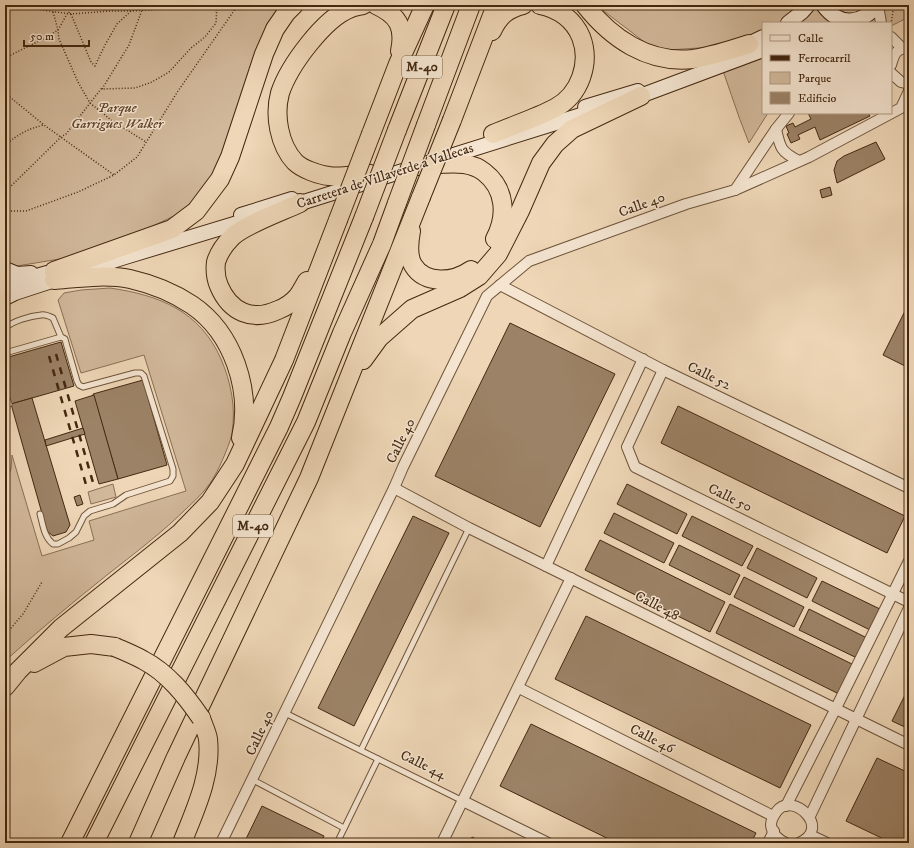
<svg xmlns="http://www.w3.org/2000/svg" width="914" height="848" font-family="'IM FELL DW Pica',serif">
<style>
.green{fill:#d1b89a;stroke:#8a7055}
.building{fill:#9c8266;stroke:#442810}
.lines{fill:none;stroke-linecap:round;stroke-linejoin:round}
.lane-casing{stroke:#6e543a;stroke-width:7}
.street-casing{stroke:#6e543a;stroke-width:12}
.secondary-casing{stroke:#442810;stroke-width:16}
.highway-casing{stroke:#442810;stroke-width:20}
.path{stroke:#442810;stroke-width:1.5;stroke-dasharray:1 2;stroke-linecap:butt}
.lane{stroke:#f4e4d0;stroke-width:5}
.street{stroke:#f4e4d0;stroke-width:10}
.secondary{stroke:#f4e4d0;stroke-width:14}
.highway{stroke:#eed6b6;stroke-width:18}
.rail{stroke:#442810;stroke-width:2.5;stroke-dasharray:7 7;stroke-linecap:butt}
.highway-bridge-casing{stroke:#442810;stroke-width:20;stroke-linecap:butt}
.highway-bridge{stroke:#eed6b6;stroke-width:18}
.labels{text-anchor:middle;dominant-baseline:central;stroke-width:3;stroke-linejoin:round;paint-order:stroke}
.shield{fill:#f4e4d0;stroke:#79604a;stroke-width:1}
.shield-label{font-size:13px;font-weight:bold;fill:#442810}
.park-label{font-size:14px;font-style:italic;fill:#60452c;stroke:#f4e4d0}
.street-label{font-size:14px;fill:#442810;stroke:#f4e4d0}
</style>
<rect width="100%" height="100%" fill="#eed6b6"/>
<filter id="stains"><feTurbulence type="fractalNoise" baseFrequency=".005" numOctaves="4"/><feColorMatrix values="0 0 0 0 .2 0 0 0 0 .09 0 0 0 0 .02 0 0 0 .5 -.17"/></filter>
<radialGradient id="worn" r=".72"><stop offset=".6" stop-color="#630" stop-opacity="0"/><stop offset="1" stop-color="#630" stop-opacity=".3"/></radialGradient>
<g class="green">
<polygon points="5,5 285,5 217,167 202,194 176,215 132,236 72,257 17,266 5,261"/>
<path d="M600,5H909V17L891,26V23H763V113H768L749,143C736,112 727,79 714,47L668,50L647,44L605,12Z"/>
<path d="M110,288C159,295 200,311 221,359C231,382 236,408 232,433C231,441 220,467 215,475C209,487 198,498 188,507C163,532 135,553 107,575C72,603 38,631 5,661V483L11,469L12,455L42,556L94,540L89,521L186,491L144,355L81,373L58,300L64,293L81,290Z"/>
<polygon points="113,484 116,497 91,504 88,492"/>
</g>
<g class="building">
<polygon points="808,113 868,113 870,116 820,140 815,127 798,135 800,139 791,143 787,134 789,133 786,126 793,123 795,127 811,119"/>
<polygon points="876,142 885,159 837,183 834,170 837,161 844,156"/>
<polygon points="830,187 832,195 822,198 820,190"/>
<polygon points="909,303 909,368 883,355"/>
<polygon points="510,323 615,374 540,527 435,476"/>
<polygon points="61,342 74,386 11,404 5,383 5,358"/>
<polygon points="143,380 167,465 118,479 93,394"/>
<polygon points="94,395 118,479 99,484 75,401"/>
<polygon points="32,398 70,525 66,532 53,536 47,531 11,404"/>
<polygon points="678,406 905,516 887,553 661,443"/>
<polygon points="83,428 85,434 46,446 45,440"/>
<polygon points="627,484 687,514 677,534 617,504"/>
<polygon points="80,495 83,504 77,506 74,497"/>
<polygon points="614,513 674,543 664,563 604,533"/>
<polygon points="413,516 449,533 354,726 318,708"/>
<polygon points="692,516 753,546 742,566 682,536"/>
<polygon points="600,540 725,602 710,632 585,570"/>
<polygon points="679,545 740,575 730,595 669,565"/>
<polygon points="757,548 817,578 807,598 747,568"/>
<polygon points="744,577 804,607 794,627 734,597"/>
<polygon points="822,581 882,610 872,631 812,601"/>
<polygon points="730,604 854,665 839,694 716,633"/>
<polygon points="809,609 869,639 859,659 799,630"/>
<polygon points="586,616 811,725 780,788 555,679"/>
<polygon points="907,691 909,692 909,729 892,721"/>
<polygon points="531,724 756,833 751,843 617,843 500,786"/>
<polygon points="877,758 909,773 909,843 892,843 846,821"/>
<polygon points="262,806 324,836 321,843 244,843"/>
<polygon points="472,837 484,843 469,843"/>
</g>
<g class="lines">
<defs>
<g id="lane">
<path d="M5,328C13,321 30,316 41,315C45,314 49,316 53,318L61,337L65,339L66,343L77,381L79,385L83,387L135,373H141L144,376L173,469V476L170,481L126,495L113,504L90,511L84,516L76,532L69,538L58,544H53C44,537 43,525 40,514"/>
<polyline points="5,353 61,337"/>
<polyline points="5,393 9,404"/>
<polyline points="285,713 463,801"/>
<polyline points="361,750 469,528"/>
<polyline points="253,780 344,828"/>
<polyline points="337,843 378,759"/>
</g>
<g id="street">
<polyline points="878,5 881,23"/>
<polyline points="891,37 902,48"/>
<path d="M891,65C894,54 896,48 909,48"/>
<polyline points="891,73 901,82 909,84"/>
<path d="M776,129C780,148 781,152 799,161"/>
<polyline points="735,190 776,129 789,113"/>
<polyline points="500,285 663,370 909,488"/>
<polyline points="663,370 627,447 635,467 909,602"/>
<polyline points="394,488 469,528 909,745"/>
<polyline points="546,566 643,359"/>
<polyline points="519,688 773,816"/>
<polyline points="463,801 548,843"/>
<polyline points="786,806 835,710 909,561"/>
<polyline points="810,816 909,608"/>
<polyline points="810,835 827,843"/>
<polyline points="221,843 394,488 403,467 487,296 529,261 686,204 735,190 809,157 901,108 909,91"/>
<polyline points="442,843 571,578"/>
<polyline points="768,843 774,831"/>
<path d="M786,843C779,840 772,834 771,825C771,820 774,815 777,811C792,791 833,828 799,843"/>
</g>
<g id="secondary">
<path d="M823,5C838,26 862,25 877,5"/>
<polyline points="788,23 802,12 808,5"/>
<polyline points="740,48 763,37"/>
<polyline points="632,99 763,50"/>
<polyline points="585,107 638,91"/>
<polyline points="291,206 597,110"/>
<polyline points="241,215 292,199"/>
<polyline points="5,269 17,274 31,273"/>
<polyline points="5,282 16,282 47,273"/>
<polyline points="5,298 15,293 122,258 254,218"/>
</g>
<g id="highway">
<path d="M363,5C359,6 355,6 351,8C324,18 289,66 280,93C274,115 279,145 295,162C302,169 319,175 329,176C340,178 359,174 371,174"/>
<path d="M376,5C398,15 405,27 400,51"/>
<path d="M585,5C611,38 648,64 693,59C712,56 731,50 749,44"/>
<path d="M492,31C499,16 507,9 523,5"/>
<polyline points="452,120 496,5"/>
<polyline points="426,125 471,5"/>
<polyline points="397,130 446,5"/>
<polyline points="371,134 398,64 425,5"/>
<path d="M493,134C514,125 536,118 555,108C580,95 591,63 581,37C574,20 559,9 540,5"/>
<path d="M418,166C433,165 449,162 464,164C471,165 479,168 484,172C506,189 507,216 495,239"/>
<path d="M300,203C283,211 244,225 232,237C225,244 219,252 216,262C215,270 216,279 219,286C230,312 252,322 278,310C286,307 292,303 298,296C301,292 304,286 307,281"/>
<path d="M411,231C409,242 407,255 413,265C425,285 454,282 471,270"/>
<polyline points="54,271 172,229 196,211 220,179 230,157 264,54 275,29 286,13 294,5"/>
<path d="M54,280C79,278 106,274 130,279C152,284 174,293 192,305C233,333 252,390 241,438"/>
<polyline points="363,360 379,338 412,309 460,288 479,276 498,254 520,211 541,163 555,144 572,129 641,96"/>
<polyline points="34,663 64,647 91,644 115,647"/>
<polyline points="5,687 18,671 61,628 180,533 210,502 235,464 284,360 338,220"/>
<polyline points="70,843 279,427 292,397 364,217"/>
<polyline points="94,843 306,422 342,333 382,244 397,203"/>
<polyline points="138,843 176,757 309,478 421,197"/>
<path d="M182,843C195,810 212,775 208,739C207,732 203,725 201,718"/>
</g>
</defs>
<use href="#lane" class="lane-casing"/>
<use href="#street" class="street-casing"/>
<use href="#secondary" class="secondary-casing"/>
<use href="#highway" class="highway-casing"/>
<g class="path">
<polyline points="23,5 35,9 71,14 110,11 131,11 199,7 212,8 216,11"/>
<polyline points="53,12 58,30 59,39 78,82 90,103 111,120 146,142"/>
<polyline points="69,13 71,5"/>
<polyline points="71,14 91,62 95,66 105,45 117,24 131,11"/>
<polyline points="891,24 894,5"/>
<polyline points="5,58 47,37 58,30 67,14"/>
<polyline points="102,89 129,45 142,10 141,5"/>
<polyline points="5,93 44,125 114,175"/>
<path d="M5,145C19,134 27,129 44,125"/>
<polyline points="5,192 61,137 66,134 101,89 135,88 152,82 169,72 191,48 205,37 216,23 217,5"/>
<polyline points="5,211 26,211 78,192 114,175 137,157 178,91 238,5"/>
<polyline points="5,635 23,614 42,582"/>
</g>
<use href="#lane" class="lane"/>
<use href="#street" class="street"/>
<use href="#secondary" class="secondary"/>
<use href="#highway" class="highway"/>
<g class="rail">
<polyline points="56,354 94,486"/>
<polyline points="49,356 87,488"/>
</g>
<defs>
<g id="highway-bridge">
<polyline points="421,197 452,120"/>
<polyline points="397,203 426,125"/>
<polyline points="364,217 397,130"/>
<polyline points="338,220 371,134"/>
<path d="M115,647C124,651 134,655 143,660C168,673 186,696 201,718"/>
</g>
</defs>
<use href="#highway-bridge" class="highway-bridge-casing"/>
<use href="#highway-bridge" class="highway-bridge"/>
</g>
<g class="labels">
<g class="shield">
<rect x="402" y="56" width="40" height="22" rx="3"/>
<rect x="233" y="515" width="40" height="22" rx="3"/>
</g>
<g class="shield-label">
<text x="422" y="67">M-40</text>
<text x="253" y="526">M-40</text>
</g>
<g class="park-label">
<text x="117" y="108">Parque<tspan x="117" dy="16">Garrigues Walker</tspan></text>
</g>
<g class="street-label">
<text transform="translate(385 176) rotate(-18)">Carretera de Villaverde a Vallecas</text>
<text transform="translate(642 205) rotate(-20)">Calle 40</text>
<text transform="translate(709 376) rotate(26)">Calle 52</text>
<text transform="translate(401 441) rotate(-64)">Calle 40</text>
<text transform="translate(730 498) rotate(26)">Calle 50</text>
<text transform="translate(657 606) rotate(27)">Calle 48</text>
<text transform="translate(260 733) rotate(-65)">Calle 40</text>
<text transform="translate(652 739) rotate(27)">Calle 46</text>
<text transform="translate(423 765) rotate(26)">Calle 44</text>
</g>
</g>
<rect width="914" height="848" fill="none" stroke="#eed6b6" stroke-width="20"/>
<rect x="6" y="6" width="902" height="836" fill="none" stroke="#442810" stroke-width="2"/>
<rect x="10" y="10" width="894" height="828" fill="none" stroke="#442810"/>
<rect x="762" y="22" width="130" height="92" fill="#f4e4d0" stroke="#ae9983"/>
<rect x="770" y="35" width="20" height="6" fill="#f4e4d0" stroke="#ae9983"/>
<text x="798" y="42" font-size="12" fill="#442810">Calle</text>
<rect x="770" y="55" width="20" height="6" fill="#442810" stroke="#ae9983"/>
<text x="798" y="62" font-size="12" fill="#442810">Ferrocarril</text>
<rect x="770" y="72" width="20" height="12" fill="#d1b89a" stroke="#ae9983"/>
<text x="798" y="82" font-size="12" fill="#442810">Parque</text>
<rect x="770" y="92" width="20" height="12" fill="#9c8266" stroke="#ae9983"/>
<text x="798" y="102" font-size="12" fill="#442810">Edificio</text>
<path d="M24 40v6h65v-6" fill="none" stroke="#442810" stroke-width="2"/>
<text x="30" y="40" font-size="12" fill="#442810" stroke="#f4e4d0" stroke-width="3" paint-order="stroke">50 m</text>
<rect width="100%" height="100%" filter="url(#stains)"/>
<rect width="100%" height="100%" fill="url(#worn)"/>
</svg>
